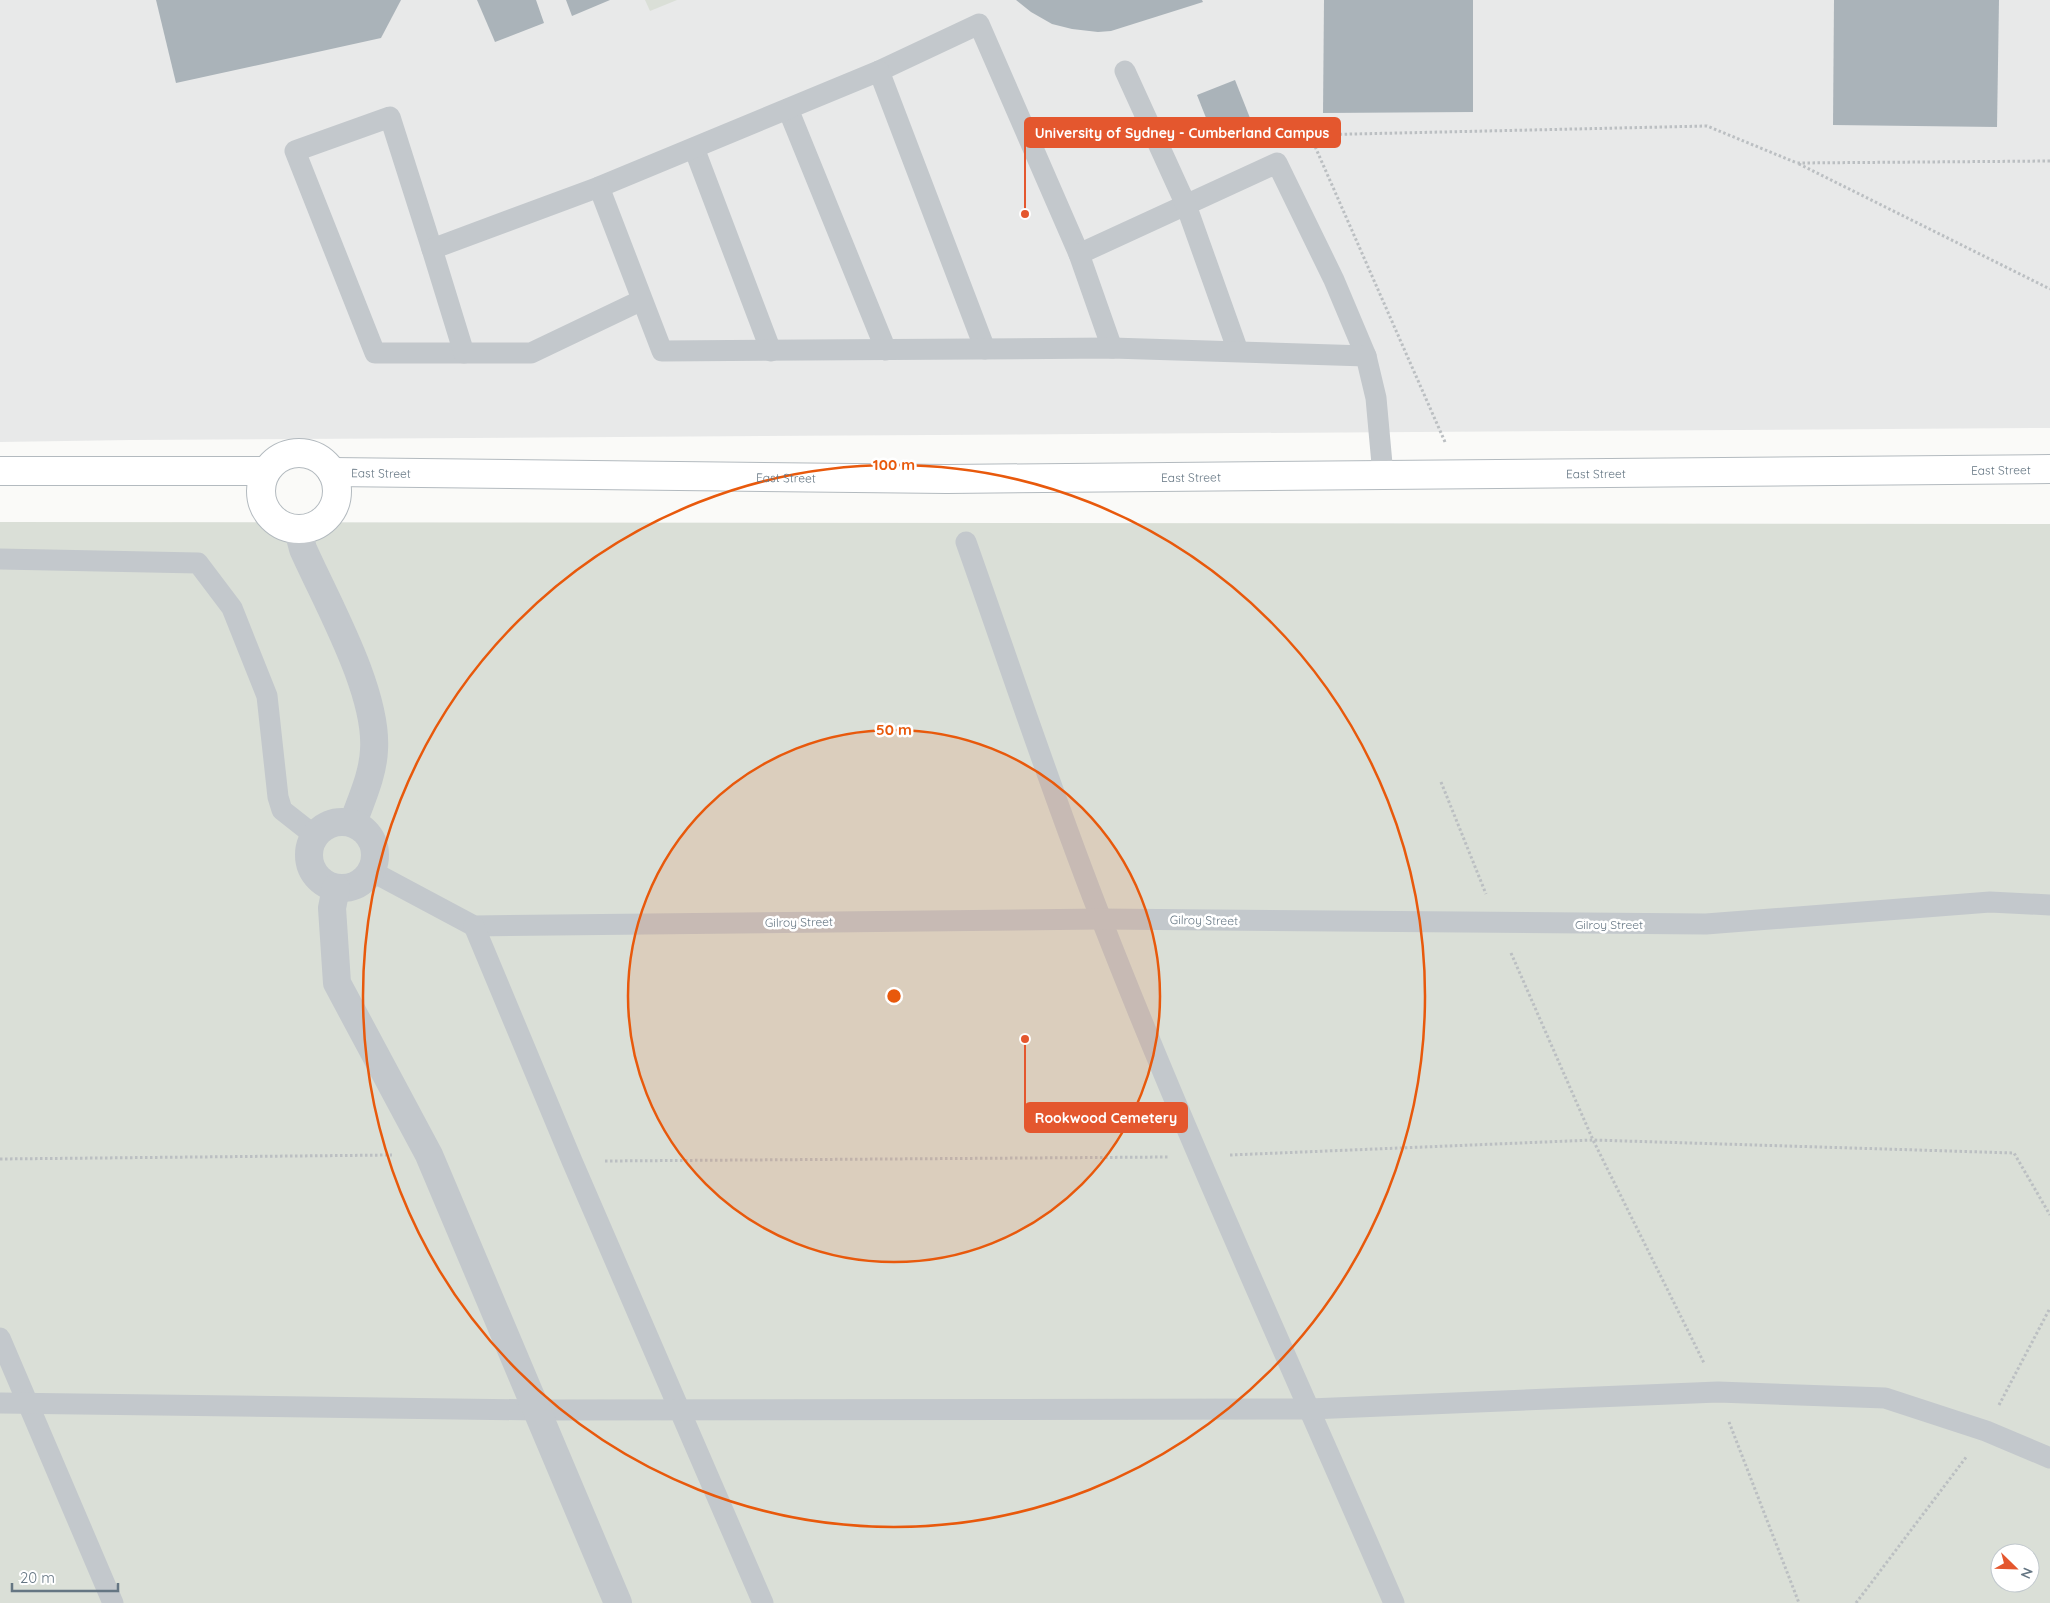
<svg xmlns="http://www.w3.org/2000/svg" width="2050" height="1603" font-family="Quicksand,sans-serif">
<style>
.built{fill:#e8e9e9}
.green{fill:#dadfd7;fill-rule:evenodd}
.building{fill:#aab3b9}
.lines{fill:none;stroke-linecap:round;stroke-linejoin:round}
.secondary-casing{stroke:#b3babf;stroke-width:30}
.path{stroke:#bbbfc2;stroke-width:3;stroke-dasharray:2.5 2.5;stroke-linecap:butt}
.service{stroke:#c3c8cc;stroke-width:21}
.minor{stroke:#c3c8cc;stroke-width:28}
.secondary{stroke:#fff;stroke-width:28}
.ring{fill:none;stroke:#e8590c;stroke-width:2.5}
.labels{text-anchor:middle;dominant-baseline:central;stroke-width:5;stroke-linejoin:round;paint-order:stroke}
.street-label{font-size:12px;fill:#657683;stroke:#fff}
.centre{fill:#e8590c;stroke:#fff;stroke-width:2.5}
.ring-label{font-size:15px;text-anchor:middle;font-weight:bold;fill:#e8590c;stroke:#fff;stroke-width:5;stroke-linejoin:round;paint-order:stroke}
.leader{fill:none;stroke:#e4572e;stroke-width:2}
.callout-dot{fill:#e4572e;stroke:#fff;stroke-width:2}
.callout{fill:#e4572e;stroke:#e4572e;stroke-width:2}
.callout-label{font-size:14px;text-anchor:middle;font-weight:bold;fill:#fff}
</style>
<rect width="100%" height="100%" fill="#fafaf8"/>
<polygon class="built" points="0,0 2050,0 2050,428 131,440 0,442"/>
<g class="green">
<polygon points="645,0 677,0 650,11"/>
<path d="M0,522L2050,524V1603H0ZM2000,1553H2030V1583H2000Z"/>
</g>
<g class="building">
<polygon points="156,0 401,0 381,38 176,83"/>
<polygon points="477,0 536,0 544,23 495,42"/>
<polygon points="566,0 610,0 572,16"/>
<polygon points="1016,0 1202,0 1203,2 1111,31 1098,32 1072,29 1052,24 1031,12"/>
<polygon points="1324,0 1473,0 1473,112 1323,113"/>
<polygon points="1834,0 1999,0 1997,127 1833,125"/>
<polygon points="1235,80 1250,118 1212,133 1197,95"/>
</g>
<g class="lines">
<defs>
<g id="secondary">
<circle cx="299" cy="491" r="38"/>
<polyline points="0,471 266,471"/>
<path id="s1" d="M332,472L947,479L2050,469"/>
</g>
</defs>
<use href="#secondary" class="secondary-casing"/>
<g class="path">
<polyline points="2050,161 1797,163 2050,289"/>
<polyline points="1445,442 1310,135 1707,126 1797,163"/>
<polyline points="1441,782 1486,894"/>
<polyline points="1511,953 1593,1140 1704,1363"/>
<polyline points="1230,1155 1593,1140 2014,1153 2050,1215"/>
<polyline points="0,1159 392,1155"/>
<polyline points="605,1161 1168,1157"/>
<polyline points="1999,1405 2050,1308"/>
<polyline points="1729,1422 1799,1603"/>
<polyline points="1856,1603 1967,1456"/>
</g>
<g class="service">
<polyline points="879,71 979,24 1079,254 1277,163 1334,280 1366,356"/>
<polyline points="1125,71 1186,205 1238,351"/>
<polyline points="788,109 886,350"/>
<polyline points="694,148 771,351"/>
<polyline points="599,187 879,71 985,349"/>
<polyline points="432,249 390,117 295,151 375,353 464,353"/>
<polyline points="1079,254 1112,348"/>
<polyline points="642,300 531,353 464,353 432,249 599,187 662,351 1112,348 1366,356 1376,398 1383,475"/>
<path d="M966,542C1011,669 1053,797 1102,921C1192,1152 1296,1376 1394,1603"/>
<polyline points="0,559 198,563 232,608 267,696 278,797 282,810 315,836"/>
<polyline points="371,871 474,926 1101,919 1706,924 1990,902 2050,905"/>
<polyline points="474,926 572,1161 763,1603"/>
<polyline points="0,1338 113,1603"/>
<polyline points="0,1403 537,1410 1310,1409 1718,1392 1885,1398 1986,1431 2050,1458"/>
</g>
<g class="minor">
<path d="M298,530L303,549C327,603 378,692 374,750C373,775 361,800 353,823"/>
<circle cx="342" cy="855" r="33"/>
<polyline points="336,888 332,908 337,983 429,1155 618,1603"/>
</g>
<use href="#secondary" class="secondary"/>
</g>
<circle cx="894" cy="996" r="266" fill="#e8590c" fill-opacity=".12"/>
<g class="ring">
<circle cx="894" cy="996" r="266"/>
<circle cx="894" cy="996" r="531"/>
</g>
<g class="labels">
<g class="street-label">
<text stroke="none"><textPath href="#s1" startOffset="1669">East Street</textPath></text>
<text stroke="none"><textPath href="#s1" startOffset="49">East Street</textPath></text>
<text stroke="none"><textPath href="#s1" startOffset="1264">East Street</textPath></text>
<text stroke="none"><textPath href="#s1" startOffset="454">East Street</textPath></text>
<text stroke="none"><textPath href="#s1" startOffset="859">East Street</textPath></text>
<text transform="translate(1204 920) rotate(1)">Gilroy Street</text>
<text transform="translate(799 922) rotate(-1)">Gilroy Street</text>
<text x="1609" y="924">Gilroy Street</text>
</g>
</g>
<circle cx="894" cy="996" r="8" class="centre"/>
<g class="ring-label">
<text x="894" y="470">100 m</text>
<text x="894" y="735">50 m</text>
</g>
<path class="leader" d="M1025 214L1025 133M1025 1039L1025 1118"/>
<g class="callout-dot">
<circle cx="1025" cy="214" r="5"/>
<circle cx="1025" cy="1039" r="5"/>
</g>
<g class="callout">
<rect x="1025" y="118" width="315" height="29" rx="5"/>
<rect x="1025" y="1103" width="162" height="29" rx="5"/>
</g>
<g class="callout-label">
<text x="1182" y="138">University of Sydney - Cumberland Campus</text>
<text x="1106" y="1123">Rookwood Cemetery</text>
</g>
<g transform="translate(2015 1568) rotate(113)"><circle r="24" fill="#ffffff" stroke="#c1c8cd"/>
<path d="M0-4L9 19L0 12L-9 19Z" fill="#e4572e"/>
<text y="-8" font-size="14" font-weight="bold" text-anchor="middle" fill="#657683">N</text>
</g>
<path d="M12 1583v8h106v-8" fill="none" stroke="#657683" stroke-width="2.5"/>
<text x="20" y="1583" font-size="15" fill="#657683" stroke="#ffffff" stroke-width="4" paint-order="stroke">20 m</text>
</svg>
